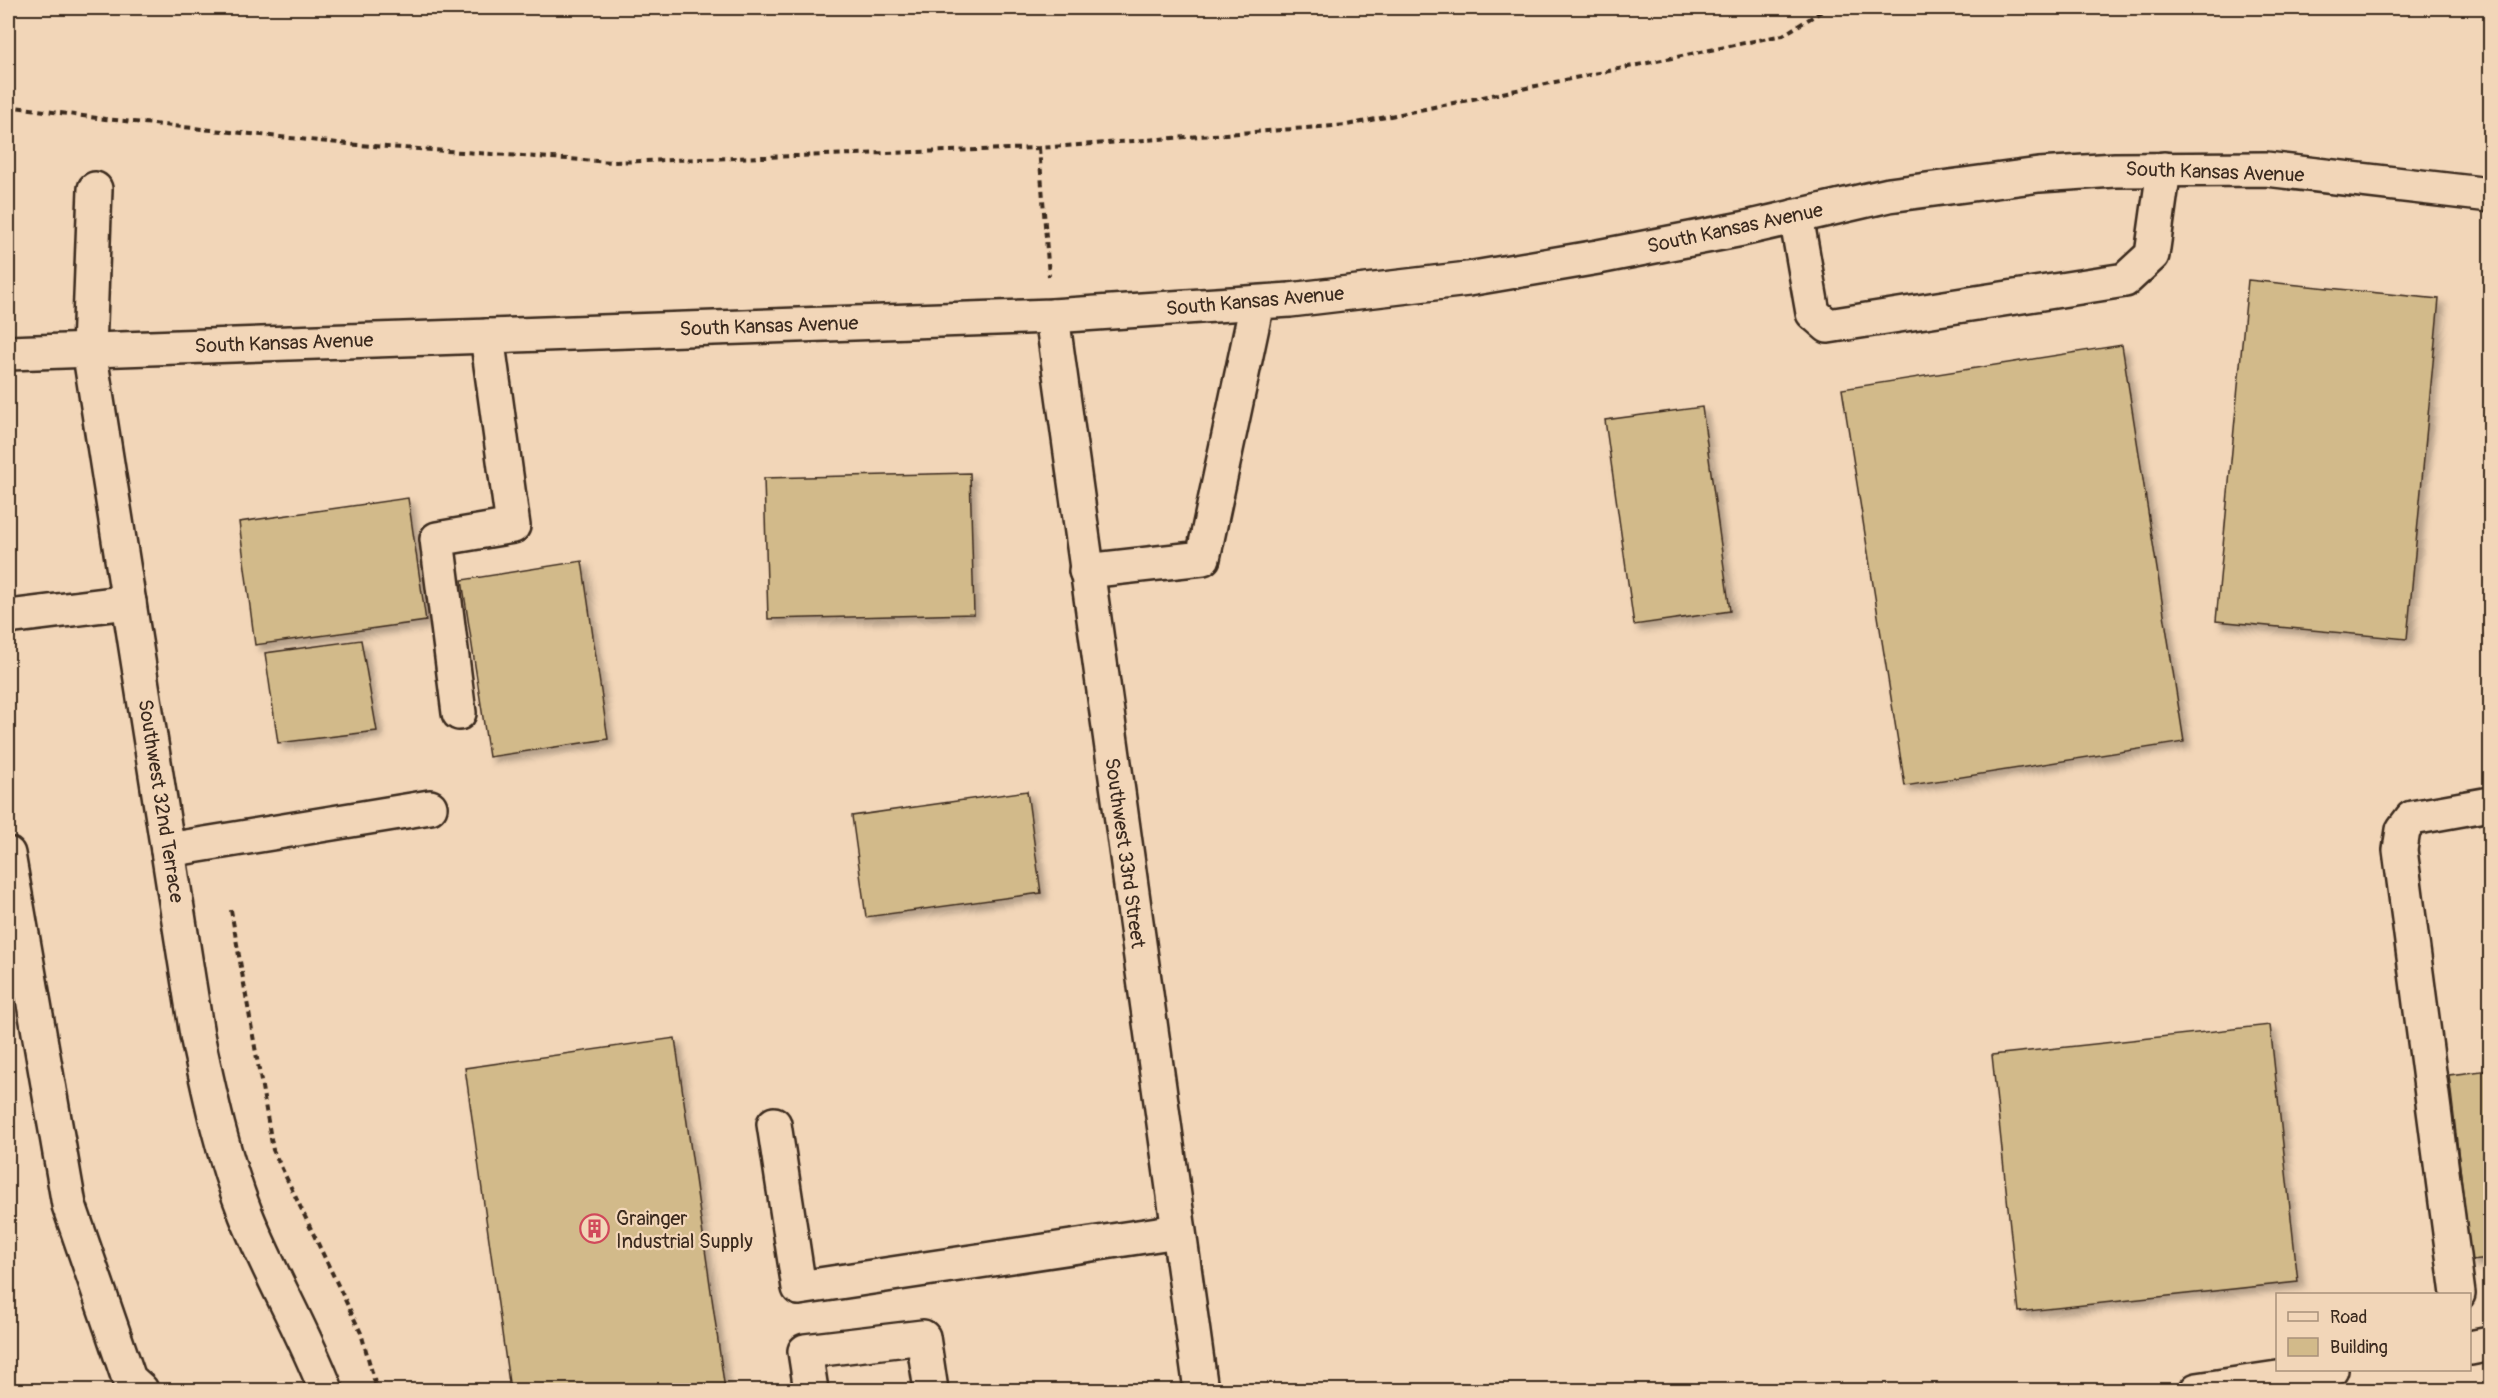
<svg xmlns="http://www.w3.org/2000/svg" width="2498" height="1398" font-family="Pangolin,sans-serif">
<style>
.building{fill:#d2ba8a;stroke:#3b2a1e;stroke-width:1.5;filter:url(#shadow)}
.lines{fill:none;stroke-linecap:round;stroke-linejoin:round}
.minor-casing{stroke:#3b2a1e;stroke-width:38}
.major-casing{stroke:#3b2a1e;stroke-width:38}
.path{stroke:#3b2a1e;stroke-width:4;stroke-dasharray:6 4.5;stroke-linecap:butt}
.minor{stroke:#f2d6b8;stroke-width:33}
.major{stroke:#f2d6b8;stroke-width:33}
.labels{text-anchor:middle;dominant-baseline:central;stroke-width:4.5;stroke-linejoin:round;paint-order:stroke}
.street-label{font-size:20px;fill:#3b2a1e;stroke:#f2d6b8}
.poi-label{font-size:20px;fill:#3b2a1e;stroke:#f2d6b8;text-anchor:start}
</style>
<defs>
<filter id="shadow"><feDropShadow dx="5.5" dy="5.5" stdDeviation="3" flood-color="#0004"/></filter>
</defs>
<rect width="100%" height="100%" fill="#f2d6b8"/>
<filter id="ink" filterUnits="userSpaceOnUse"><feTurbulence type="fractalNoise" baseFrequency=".0167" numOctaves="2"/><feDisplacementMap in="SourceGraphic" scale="12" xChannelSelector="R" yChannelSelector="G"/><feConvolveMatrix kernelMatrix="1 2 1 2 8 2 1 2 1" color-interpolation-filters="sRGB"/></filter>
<g filter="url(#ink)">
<g class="building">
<polygon points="2248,280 2439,299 2407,639 2216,621"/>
<polygon points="2122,345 2184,742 1905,786 1842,389"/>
<polygon points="1702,407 1730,611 1634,625 1605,420"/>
<polygon points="970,473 974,614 768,619 764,478"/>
<polygon points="408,498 426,621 255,645 239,522"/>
<polygon points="582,561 608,739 489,757 462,580"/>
<polygon points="361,640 377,731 278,743 265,653"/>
<polygon points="1027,791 1041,893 866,917 852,816"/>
<polygon points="2270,1025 2298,1282 2019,1312 1992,1055"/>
<polygon points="675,1038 725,1390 510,1390 465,1068"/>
<polygon points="2490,1070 2490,1259 2471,1261 2449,1075"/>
</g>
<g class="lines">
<defs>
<g id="minor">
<path d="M95,189L89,349L197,1035C210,1096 223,1157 246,1215C270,1275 303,1330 326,1390"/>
<polyline points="1796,216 1813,313 1828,326 2125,280 2152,255 2164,169"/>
<polyline points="1052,316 1201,1390"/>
<polyline points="1086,571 1203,558 1257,303"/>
<polyline points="8,617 129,602"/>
<polyline points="459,713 437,539 513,526 487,336"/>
<polyline points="168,850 430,807"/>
<polyline points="8,854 69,1205 129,1379 141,1390"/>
<polyline points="774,1124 799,1288 1178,1231"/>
<polyline points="2458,1294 2400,850 2403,830 2412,818 2490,804"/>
<polyline points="2470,1348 2490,1344"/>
<polyline points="811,1390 805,1351 923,1337 931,1390"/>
<polyline points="2197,1390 2331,1370"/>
</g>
<polyline id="major" points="8,353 1052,316 1290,300 1468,279 1598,257 1742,229 1889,195 2039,175 2115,170 2266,169 2490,195"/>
</defs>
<use href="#minor" class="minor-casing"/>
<use href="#major" class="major-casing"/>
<g class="path">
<polyline points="8,106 105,119 358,145 612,162 1039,148 1347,125 1783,35 1827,8"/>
<polyline points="1039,148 1049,276"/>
<polyline points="231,910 273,1150 361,1333 377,1390"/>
</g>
<use href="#minor" class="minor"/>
<use href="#major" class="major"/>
</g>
</g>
<defs>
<symbol id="building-ring" viewBox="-11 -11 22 22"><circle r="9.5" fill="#f2d6b8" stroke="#d1495b" stroke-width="1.5"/><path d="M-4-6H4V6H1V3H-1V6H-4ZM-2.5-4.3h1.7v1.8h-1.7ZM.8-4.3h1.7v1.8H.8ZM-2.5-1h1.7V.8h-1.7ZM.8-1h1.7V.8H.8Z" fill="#d1495b"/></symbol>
</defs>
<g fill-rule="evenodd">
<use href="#building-ring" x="578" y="1212" width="33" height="33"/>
</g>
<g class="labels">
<g class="street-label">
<text transform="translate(2215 172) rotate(2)">South Kansas Avenue</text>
<text transform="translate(1735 228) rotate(-12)">South Kansas Avenue</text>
<text transform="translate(1255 301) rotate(-5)">South Kansas Avenue</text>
<text transform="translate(769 326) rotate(-2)">South Kansas Avenue</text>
<text transform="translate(284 343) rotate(-2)">South Kansas Avenue</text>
<text transform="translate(161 801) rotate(81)">Southwest 32nd Terrace</text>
<text transform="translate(1125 853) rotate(82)">Southwest 33rd Street</text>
</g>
<g class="poi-label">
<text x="616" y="1218">Grainger<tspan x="616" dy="23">Industrial Supply</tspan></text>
</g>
</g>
<rect width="2498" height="1398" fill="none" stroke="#f2d6b8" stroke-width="30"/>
<rect x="15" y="15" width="2468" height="1368" fill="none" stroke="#3b2a1e" stroke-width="2" filter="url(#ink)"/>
<rect x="2276" y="1293" width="195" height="78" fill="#f2d6b8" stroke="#a9917a" stroke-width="1.5"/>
<rect x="2288" y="1312" width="30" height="9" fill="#f2d6b8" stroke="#a9917a" stroke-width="1.5"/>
<text x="2330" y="1323" font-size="18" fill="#3b2a1e">Road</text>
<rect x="2288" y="1338" width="30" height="18" fill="#d2ba8a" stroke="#a9917a" stroke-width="1.5"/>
<text x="2330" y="1353" font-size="18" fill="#3b2a1e">Building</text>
</svg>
